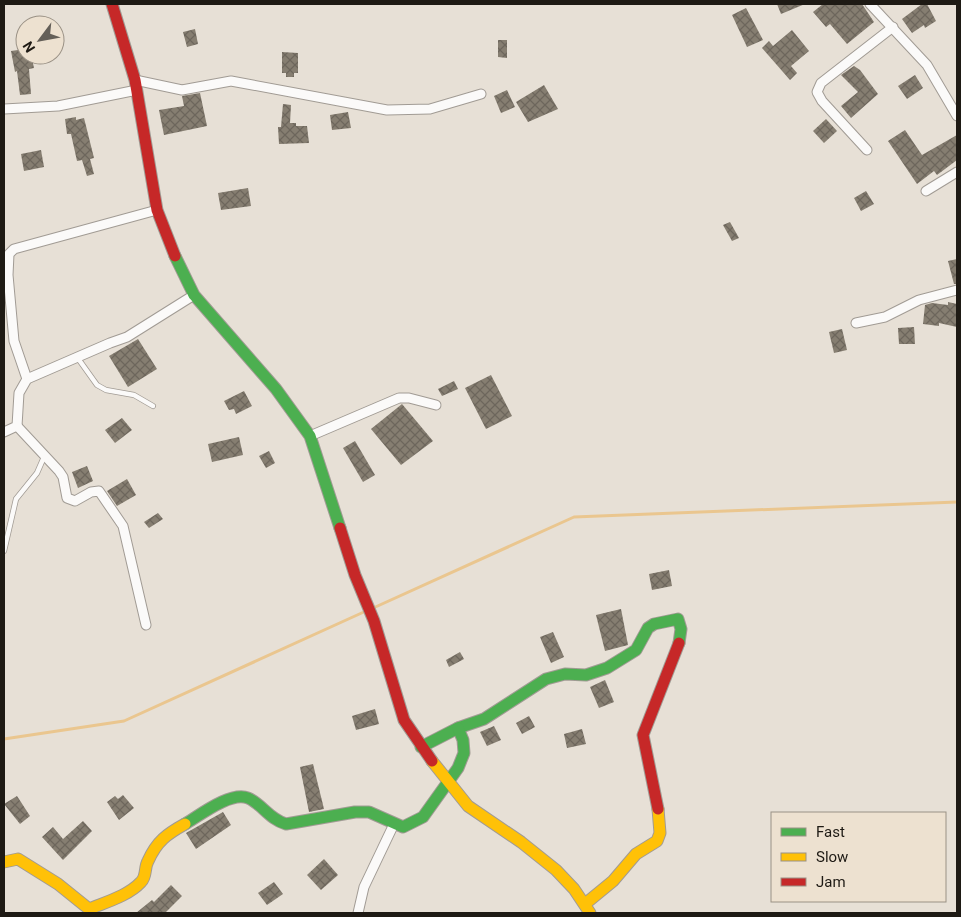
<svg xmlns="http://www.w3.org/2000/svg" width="961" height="917" font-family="Roboto,sans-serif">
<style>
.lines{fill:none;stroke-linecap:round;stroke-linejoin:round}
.stream{stroke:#eac68f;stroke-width:3}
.building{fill:url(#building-cross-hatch)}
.lane-casing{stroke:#a19b94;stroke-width:6}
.street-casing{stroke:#a19b94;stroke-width:11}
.fast-casing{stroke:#a19b94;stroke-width:13}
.slow-casing{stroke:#a19b94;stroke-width:13}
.jam-casing{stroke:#a19b94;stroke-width:13}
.lane{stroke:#fbfaf9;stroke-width:4.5}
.street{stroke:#fbfaf9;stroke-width:9}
.fast{stroke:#4caf50;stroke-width:11}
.slow{stroke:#ffc107;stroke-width:11}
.jam{stroke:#c62828;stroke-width:11}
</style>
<defs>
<pattern id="building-cross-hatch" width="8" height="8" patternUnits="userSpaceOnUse" patternTransform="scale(1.25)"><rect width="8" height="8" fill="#867e71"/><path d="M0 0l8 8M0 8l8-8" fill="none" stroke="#6d665c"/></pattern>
</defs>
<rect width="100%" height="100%" fill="#e7e0d6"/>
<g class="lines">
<g class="stream">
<polyline points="371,609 574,517 957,502"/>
<polyline points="4,739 124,721 366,611"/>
</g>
</g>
<g class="building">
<polygon points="777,4 805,4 781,14"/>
<polygon points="823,4 862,4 874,22 847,44 830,24 826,27 813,12"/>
<polygon points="922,4 927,4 936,21 925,28 924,25 912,33 902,19"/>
<polygon points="746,8 763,40 747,47 732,15"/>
<polygon points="195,29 198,44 187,47 183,32"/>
<polygon points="792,30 809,51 791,66 797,73 790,80 762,48 769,41 773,46"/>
<polygon points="498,40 507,40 507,58 498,57"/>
<polygon points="25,49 25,55 31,55 34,68 29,69 31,94 20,95 17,71 15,72 11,51"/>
<polygon points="282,52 298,53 298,73 294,73 294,77 286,77 286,73 282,73"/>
<polygon points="854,66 860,70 878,94 851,118 841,106 858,92 841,75"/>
<polygon points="915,75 923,88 907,99 898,86"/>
<polygon points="544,85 558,109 528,122 516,102"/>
<polygon points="507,90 515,107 501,113 494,96"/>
<polygon points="200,93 207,126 164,135 159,110 184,106 182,96"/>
<polygon points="283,104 291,105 290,123 296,123 296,126 307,126 309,143 279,144 278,127 281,127"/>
<polygon points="348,112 351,128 332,130 330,115"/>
<polygon points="76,117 76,120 84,118 94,158 90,159 94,174 87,176 82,160 77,161 71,134 67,134 65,119"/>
<polygon points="826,119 837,131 824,143 813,131"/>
<polygon points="905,130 922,155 957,135 957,160 937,175 934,171 917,184 888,141"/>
<polygon points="41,150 44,167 24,171 21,154"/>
<polygon points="248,188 251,206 221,210 218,193"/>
<polygon points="866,191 874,204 861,211 854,198"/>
<polygon points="730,222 739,238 732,241 723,225"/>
<polygon points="957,259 957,284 954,284 948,261"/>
<polygon points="948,302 957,304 957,327 939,323 939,326 923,324 925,305 932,303 948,305"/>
<polygon points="914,327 915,344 899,344 898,328"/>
<polygon points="842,329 847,350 834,353 829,332"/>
<polygon points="138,339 157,369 128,387 109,356"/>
<polygon points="491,375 512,416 486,429 465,388"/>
<polygon points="454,381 458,389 442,396 438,389"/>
<polygon points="244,391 252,406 236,414 234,409 229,410 224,401"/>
<polygon points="402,404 433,441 401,465 371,429"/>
<polygon points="122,418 132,430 115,443 105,430"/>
<polygon points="239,437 243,455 212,462 208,444"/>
<polygon points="355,441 375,475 363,482 343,448"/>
<polygon points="269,451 275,463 266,468 259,456"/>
<polygon points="87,466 93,481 78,488 72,472"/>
<polygon points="127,479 136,495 117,506 107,491"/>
<polygon points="158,513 163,519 149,528 144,522"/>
<polygon points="669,570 672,586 652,590 649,574"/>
<polygon points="621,609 628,645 605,651 596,615"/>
<polygon points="553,632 564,657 551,663 540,637"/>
<polygon points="460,652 464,659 449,667 446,660"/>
<polygon points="605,680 614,702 599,708 590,687"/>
<polygon points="375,709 379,724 356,730 352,716"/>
<polygon points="529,716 535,727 522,734 516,723"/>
<polygon points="494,726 501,740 487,746 480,732"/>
<polygon points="582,729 586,744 567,748 564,734"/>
<polygon points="313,764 324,809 309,812 300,767"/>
<polygon points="123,795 134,808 119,820 107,802 115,796 118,799"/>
<polygon points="17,796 30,816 20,824 4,804"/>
<polygon points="223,812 231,825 196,849 186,833"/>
<polygon points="83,821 92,831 63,860 42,837 53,827 63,839"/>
<polygon points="324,859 338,875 321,890 307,875"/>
<polygon points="274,882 283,894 267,905 258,893"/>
<polygon points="171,885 182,896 165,913 136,913 152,900 154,902"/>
</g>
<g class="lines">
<defs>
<g id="lane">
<polyline points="77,357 97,385 106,390 134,395 153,406"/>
<polyline points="4,551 16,499 37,473 44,457"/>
</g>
<g id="street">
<polyline points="870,4 927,65 957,116"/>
<polyline points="135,80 182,90 231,81 387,110 430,109 481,94"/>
<polyline points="4,109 58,106 137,90"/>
<polyline points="867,150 822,101 817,92 821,83 893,27"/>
<polyline points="926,191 957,172"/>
<polyline points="856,323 885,317 919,300 957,290"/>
<polyline points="27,379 14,341 8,275 9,254 14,249 157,210"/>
<polyline points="17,426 59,471 63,477 67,498 75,501 91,492 99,491 123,526 146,625"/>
<polyline points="4,432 17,426 19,393 27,379 110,343 127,337 194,295"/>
<polyline points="310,436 399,398 409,398 436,405"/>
<polyline points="358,913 364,887 394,824"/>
</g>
<g id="fast">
<polyline points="175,256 194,295 276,389 310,436 340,528"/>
<polyline points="421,747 458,728 484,719 546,679 565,674 586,675 607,668 636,650 648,628 654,624 678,619 681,629 679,643"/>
<path d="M185,824C200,815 231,791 248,798C262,804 269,819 286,824L355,812H369L403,827L423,817L458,768L464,753L463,740L458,728"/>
</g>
<g id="slow">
<polyline points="432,761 468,806 521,842 556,870 574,889 590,913"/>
<path d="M4,862L18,859L58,884L89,909C106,902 128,896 141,882C147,876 144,868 148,861C157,841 167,834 185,824"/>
<polyline points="585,904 613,881 636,854 657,841 660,833 658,809"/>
</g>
<g id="jam">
<polyline points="112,4 135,80 157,210 175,256"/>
<polyline points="340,528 355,575 374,621 404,720 432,761"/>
<polyline points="658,809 643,735 679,643"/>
</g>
</defs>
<use href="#lane" class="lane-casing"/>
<use href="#street" class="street-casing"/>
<use href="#fast" class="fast-casing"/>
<use href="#slow" class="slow-casing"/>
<use href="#jam" class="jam-casing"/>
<use href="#lane" class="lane"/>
<use href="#street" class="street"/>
<use href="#fast" class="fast"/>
<use href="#slow" class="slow"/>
<use href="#jam" class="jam"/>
</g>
<rect width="961" height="917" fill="none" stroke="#1e1a14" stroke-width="10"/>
<rect x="771" y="812" width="175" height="90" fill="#ede1d0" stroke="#9a9185"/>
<rect x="781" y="828" width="25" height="8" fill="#4caf50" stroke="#9a9185"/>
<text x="816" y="837" font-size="15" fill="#1e1a14">Fast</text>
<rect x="781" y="853" width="25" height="8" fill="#ffc107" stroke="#9a9185"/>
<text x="816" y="862" font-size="15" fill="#1e1a14">Slow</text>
<rect x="781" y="878" width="25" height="8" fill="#c62828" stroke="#9a9185"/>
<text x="816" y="887" font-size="15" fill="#1e1a14">Jam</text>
<g transform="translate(40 40) rotate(238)"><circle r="24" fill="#ede1d0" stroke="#9a9185"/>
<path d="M0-4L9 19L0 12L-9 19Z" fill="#645f58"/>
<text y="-8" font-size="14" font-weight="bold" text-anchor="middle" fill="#1e1a14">N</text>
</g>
</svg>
